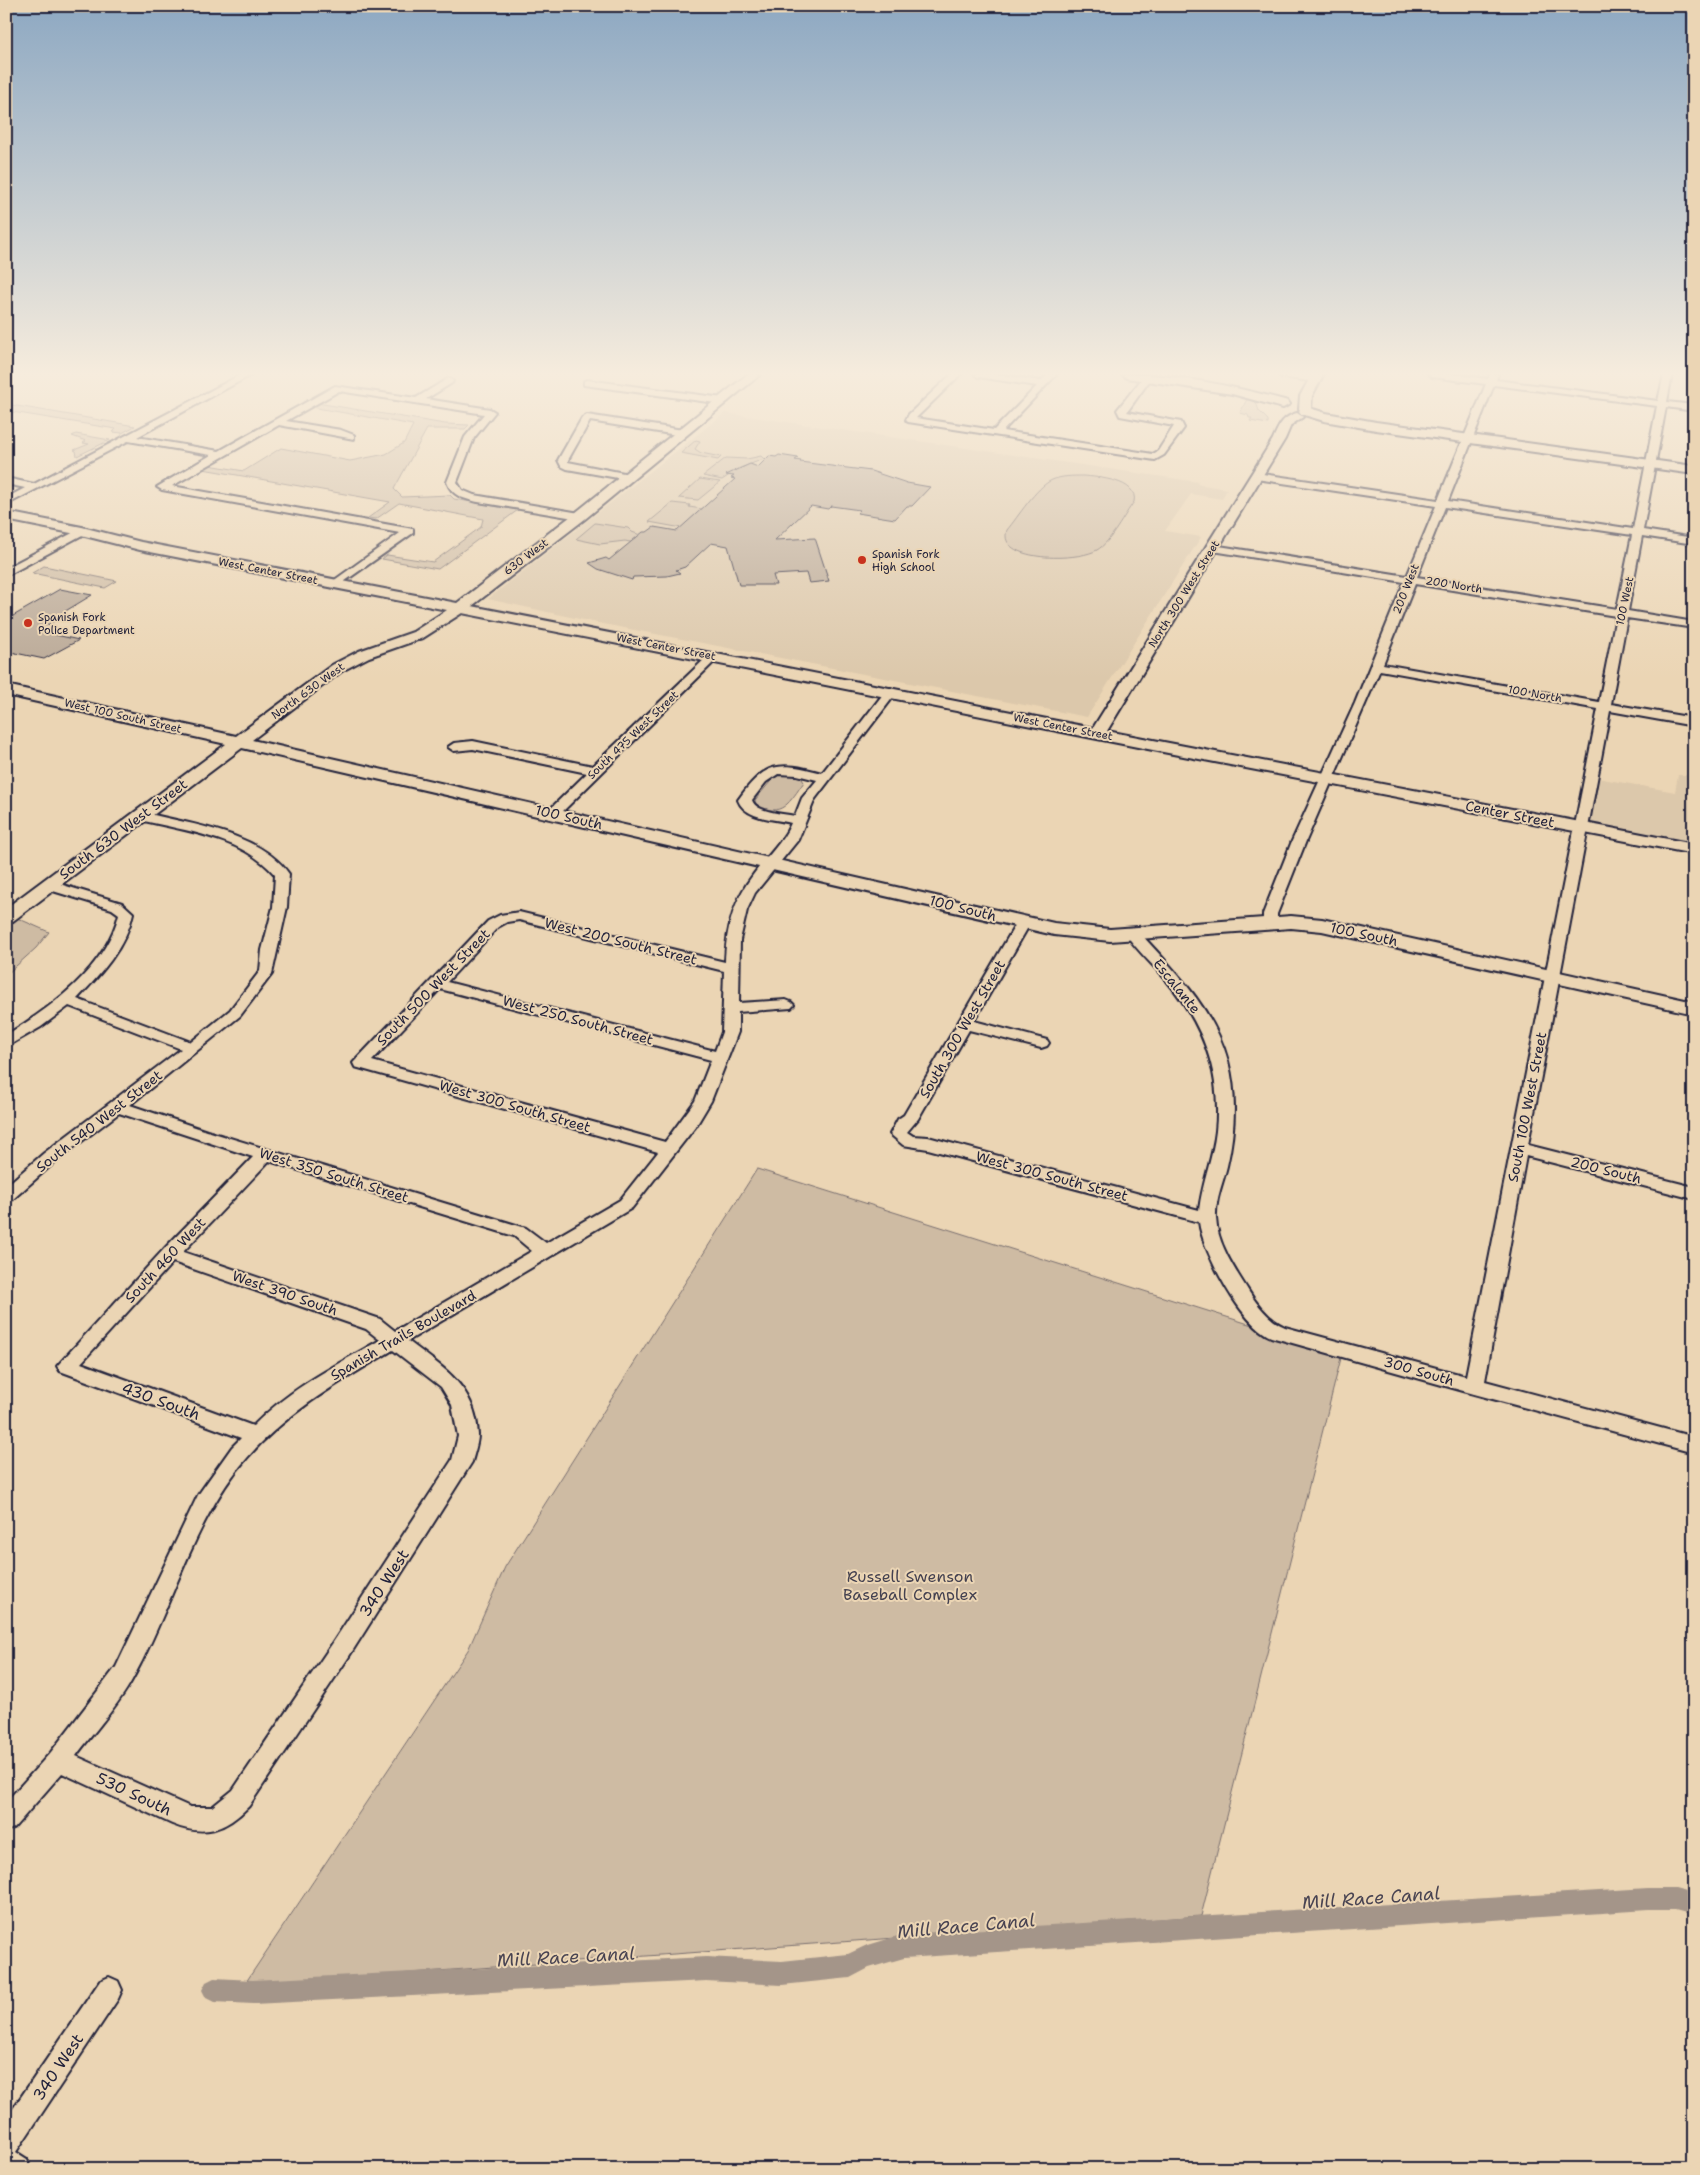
<svg xmlns="http://www.w3.org/2000/svg" width="1700" height="2175" font-family="'Shantell Sans',sans-serif">
<style>
.built{fill:#dcc8ab}
.green{fill:#cebba3;stroke:#786e6f}
.lines{fill:none;stroke-linecap:round;stroke-linejoin:round}
.canal{fill:#a49589;fill-rule:evenodd}
.building{fill:#b9a896;stroke:#22223b}
.minor-casing{stroke:#22223b;stroke-width:4}
.tertiary-casing{stroke:#22223b;stroke-width:4}
.secondary-casing{stroke:#22223b;stroke-width:4}
.minor{fill:#ebd5b4;fill-rule:evenodd}
.tertiary{fill:#ebd5b4;fill-rule:evenodd}
.secondary{fill:#ebd5b4;fill-rule:evenodd}
.poi-dot{fill:#c8321e;stroke:#ebd5b4;stroke-width:2}
.labels{text-anchor:middle;dominant-baseline:central;stroke-width:4;stroke-linejoin:round;paint-order:stroke}
.far-poi-label{font-size:11px;fill:#22223b;stroke:#ebd5b4;text-anchor:start}
.far-street-label{font-size:11px;fill:#22223b;stroke:#ebd5b4}
.street-label{font-size:14px;fill:#22223b;stroke:#ebd5b4}
.near-street-label{font-size:16px;fill:#22223b;stroke:#ebd5b4}
.near-park-label{font-size:16px;fill:#444150;stroke:#ebd5b4}
.near-water-label{font-size:18px;font-style:italic;fill:#494452;stroke:#ebd5b4}
</style>
<rect width="100%" height="100%" fill="#ebd5b4"/>
<filter id="ink" filterUnits="userSpaceOnUse"><feTurbulence type="fractalNoise" baseFrequency=".02" numOctaves="2"/><feDisplacementMap in="SourceGraphic" scale="10" xChannelSelector="R" yChannelSelector="G"/><feConvolveMatrix kernelMatrix="1 2 1 2 8 2 1 2 1" color-interpolation-filters="sRGB"/></filter>
<g filter="url(#ink)">
<g class="built">
<polygon points="725,413 1198,482 1197,484 1227,489 1222,499 1191,494 1165,531 1201,537 1087,717 593,622 488,599"/>
<polygon points="1694,728 1694,849 1580,827 1591,777 1675,792 1678,775 1689,775"/>
</g>
<g class="green">
<polygon points="1247,399 1256,402 1259,411 1268,420 1268,424 1250,421 1252,418 1249,418 1248,415 1240,413"/>
<polygon points="317,403 445,424 469,425 465,429 427,429 394,489 402,497 450,495 454,499 518,510 438,569 382,559 387,555 433,562 481,527 483,519 399,503 376,519 368,518 390,502 203,469 209,465 244,471 281,448 350,461 386,454 404,443 413,425 311,407"/>
<polygon points="6,404 17,406 135,426 122,433 113,432 116,429 6,411"/>
<polygon points="76,434 110,440 77,456 76,451 74,450 89,444 83,443 86,441 72,436"/>
<polygon points="696,440 700,441 695,449 701,453 721,457 718,460 681,453"/>
<polygon points="761,456 764,459 740,468 722,480 703,476 726,458 747,459"/>
<path d="M1083,476C1097,477 1139,480 1134,502C1124,515 1111,542 1097,550C1077,562 996,562 1007,530C1018,517 1036,487 1052,480C1061,476 1073,476 1083,476Z"/>
<polygon points="700,479 720,482 698,500 679,498"/>
<polygon points="672,503 690,505 689,507 702,509 682,528 649,522"/>
<polygon points="595,523 628,528 632,532 643,536 635,543 625,541 600,544 576,539"/>
<polygon points="44,566 117,581 105,588 32,573"/>
<path d="M787,774L803,778L802,779L804,782C790,801 782,820 756,804L755,800L775,776Z"/>
<polygon points="17,918 49,932 36,948 6,975 6,926"/>
<polygon points="757,1169 1252,1325 1262,1333 1341,1358 1201,1916 244,1985 468,1650 505,1567"/>
</g>
<g class="lines">
<polygon class="canal" points="1648,1888 1675,1888 1694,1893 1694,1915 1675,1910 1648,1910 904,1958 869,1968 850,1978 782,1985 706,1981 253,2004 214,2002 206,1998 202,1990 206,1982 214,1978 253,1980 706,1957 782,1961 848,1954 865,1946 904,1934"/>
</g>
<g class="building">
<polygon points="779,455 798,458 795,460 801,461 800,462 871,471 907,483 930,487 912,506 907,506 895,519 857,513 860,510 831,506 828,509 811,506 775,540 815,538 829,581 809,583 806,573 773,575 776,585 739,585 728,546 711,543 685,567 676,570 680,573 667,576 633,577 632,580 598,569 589,563 606,558 609,560 643,532 647,532 654,527 677,531 735,479 731,478 734,476 726,475 750,464 758,467 769,456 776,457"/>
<polygon points="60,589 92,595 54,618 58,619 37,631 79,640 44,659 6,651 6,620"/>
</g>
<g class="lines">
<defs>
<g id="minor">
<path d="M242,374H253L137,437L219,451L335,386L416,398L449,378L453,381L452,383L426,399L490,409L495,412L474,438L457,482L462,490L474,495L580,513L585,516L580,519L478,502C464,499 452,496 447,482L465,437L484,414L339,391L286,421L341,430L354,435V439L279,425L172,486L413,529V533L338,586L334,587L329,584L400,533L162,490L157,487L211,455L128,441L6,505V498L25,488L6,484V478L34,484Z"/>
<polygon points="952,374 961,374 916,418 994,430 1037,386 978,377 974,374 996,374 1041,381 1048,374 1057,374 1003,431 1153,454 1158,451 1174,426 1120,416 1117,410 1145,375 1148,374 1152,377 1127,412 1181,422 1184,428 1164,455 1155,460 908,422 906,420 909,414"/>
<path d="M1277,374C1290,374 1310,371 1320,379L1316,382L1281,377Z"/>
<path d="M1428,374H1453L1488,379L1490,374H1498L1496,380L1658,401L1664,374H1672L1667,402L1694,405V411L1666,407L1643,530L1694,538V544L1642,536L1628,611L1694,622V628L1627,618L1611,704L1694,718V726L1610,711L1528,1145L1694,1187V1199L1526,1156L1485,1381L1694,1437V1453L1474,1394L1271,1337C1242,1325 1203,1253 1199,1222L928,1149L903,1145L890,1134L898,1119L904,1115L1017,922L1019,919H1029L1031,922L974,1021L1047,1040L1049,1043L1047,1046L1041,1048L969,1030L918,1119L907,1132L913,1136L928,1137L1199,1210C1202,1183 1213,1158 1216,1131C1222,1073 1203,1024 1166,980C1153,964 1137,951 1126,934L1128,931H1138C1173,969 1214,1009 1228,1061C1237,1095 1235,1132 1227,1166C1223,1183 1215,1200 1216,1218C1217,1242 1233,1267 1246,1287C1255,1302 1268,1320 1285,1327L1466,1376L1598,709L1380,670L1306,841L1277,914V923L1275,926H1265L1263,923V914L1292,841L1355,703L1404,582L1213,551L1208,548L1213,545L1407,576L1436,506L1256,479L1251,476L1256,473L1438,500L1486,384L1432,377ZM1494,385L1657,406L1633,529L1448,501ZM1445,507L1632,535L1617,609L1417,577ZM1415,584L1616,616L1599,702L1383,664Z"/>
<polygon points="587,380 723,398 728,401 723,404 584,385 584,381"/>
<polygon points="587,415 683,430 688,433 683,436 590,421 568,460 568,462 629,474 634,477 629,480 567,469 561,466 558,460 582,418"/>
<polygon points="82,528 86,529 86,533 6,576 6,568"/>
<polygon points="713,653 719,657 717,659 558,816 553,817 546,813 587,773 473,749 454,751 448,747 454,743 473,741 593,766 709,655"/>
<path d="M891,688L897,692L815,799L798,840L755,893L747,910L740,940L739,1003L786,1000L791,1002L794,1005L791,1008L738,1012V1032L711,1101L696,1126L632,1208L408,1341C443,1368 476,1386 478,1435C478,1443 474,1454 472,1462L348,1658L249,1806C225,1831 204,1837 172,1824L62,1773L14,1828L6,1831V1802L51,1752L116,1667L198,1495L232,1447L241,1438L60,1371L57,1366L164,1249L253,1157L119,1113L56,1161L12,1200L6,1202V1186L44,1153L181,1049L69,1006L41,1027L6,1047V1035C51,1008 106,968 119,914L112,909L43,888L41,885L43,882H53L122,903L133,913C126,947 101,974 77,999L191,1042L230,1010L260,971L262,950L273,907L275,875C242,836 183,831 136,819L134,816L141,812C188,824 260,832 289,874L287,907L272,974L240,1016L130,1105L207,1131L526,1228L546,1243L620,1200L658,1152L355,1067L353,1063L488,921L500,915L519,912L725,962C726,930 733,901 753,875C766,857 782,844 791,823C774,819 745,819 738,800C765,762 778,761 822,773L887,689ZM778,774L797,775L817,780L802,798L795,816C783,813 756,813 752,800L766,782ZM519,920L724,971L722,1032L715,1051L447,982L498,927L507,922ZM440,989L711,1060L695,1101L665,1142L372,1061ZM269,1161L514,1236L532,1251L395,1331L380,1319L183,1252ZM173,1262L366,1329L380,1340C336,1365 289,1389 253,1426L81,1363ZM393,1350L441,1387L452,1405L458,1436L452,1460L332,1644L233,1790L212,1807H190L76,1756C93,1733 119,1704 132,1680C172,1609 193,1519 247,1458C288,1411 341,1381 393,1350Z"/>
<polygon points="109,1977 118,1981 122,1990 118,1999 16,2152 27,2159 31,2169 6,2169 6,2119 100,1981"/>
</g>
<g id="tertiary">
<path d="M748,374H761L585,519L472,606L1093,728L1273,439C1279,426 1282,417 1297,413L1303,417L1291,425L1285,439L1107,731L1694,844V854L1173,754L462,613L423,638L369,657L342,671L252,740L1054,923L1110,929L1291,916L1322,919L1694,1002V1014L1322,931L1291,928L1110,941L1054,935L242,748L13,921L6,923V908L226,744L6,695V685L236,736L332,665L359,651L413,632L447,610L140,550L81,535L6,520V512L82,527L141,542L457,603L575,513Z"/>
<polygon points="1312,374 1324,374 1312,396 1311,409 1305,413 1299,409 1300,396"/>
</g>
<g id="secondary">
<path d="M1121,374C1178,374 1233,386 1288,401L1290,404L1283,408L1232,394L1127,378Z"/>
<polygon points="1306,407 1326,413 1376,422 1694,466 1694,474 1376,430 1324,421 1301,414 1299,411 1301,408"/>
</g>
</defs>
<use href="#minor" class="minor-casing"/>
<use href="#tertiary" class="tertiary-casing"/>
<use href="#secondary" class="secondary-casing"/>
<use href="#minor" class="minor"/>
<use href="#tertiary" class="tertiary"/>
<use href="#secondary" class="secondary"/>
</g>
</g>
<linearGradient id="sky" x2="0" y2="1"><stop stop-color="#8da8c2"/><stop offset="0.55" stop-color="#f6ecdd"/><stop offset="1" stop-color="#f6ecdd" stop-opacity="0"/></linearGradient>
<rect width="1700" height="679" fill="url(#sky)"/>
<g class="poi-dot">
<circle cx="862" cy="560" r="5"/>
<circle cx="28" cy="623" r="5"/>
</g>
<g class="labels">
<g class="far-poi-label">
<text x="872" y="554">Spanish Fork<tspan x="872" dy="13">High School</tspan></text>
<text x="38" y="617">Spanish Fork<tspan x="38" dy="13">Police Department</tspan></text>
</g>
<g class="far-street-label">
<text transform="translate(526 557) rotate(-37)">630 West</text>
<text transform="translate(268 571) rotate(11)">West Center Street</text>
<text transform="translate(1454 585) rotate(9)">200 North</text>
<text transform="translate(1406 589) rotate(-68)">200 West</text>
<text transform="translate(1184 594) rotate(-58)">North 300 West Street</text>
<text transform="translate(1625 601) rotate(-78)">100 West</text>
<text transform="translate(666 647) rotate(11)">West Center Street</text>
<text transform="translate(308 691) rotate(-36)">North 630 West</text>
<text transform="translate(1535 694) rotate(10)">100 North</text>
<text transform="translate(123 716) rotate(13)">West 100 South Street</text>
<text transform="translate(1063 727) rotate(11)">West Center Street</text>
<text transform="translate(633 735) rotate(-44)">South 475 West Street</text>
</g>
<g class="street-label">
<text transform="translate(1510 814) rotate(11)">Center Street</text>
<text transform="translate(569 817) rotate(13)">100 South</text>
<text transform="translate(123 829) rotate(-37)">South 630 West Street</text>
<text transform="translate(963 908) rotate(14)">100 South</text>
<text transform="translate(1364 934) rotate(12)">100 South</text>
<text transform="translate(621 941) rotate(14)">West 200 South Street</text>
<text transform="translate(1177 986) rotate(51)">Escalante</text>
<text transform="translate(433 987) rotate(-46)">South 500 West Street</text>
<text transform="translate(578 1020) rotate(15)">West 250 South Street</text>
<text transform="translate(962 1029) rotate(-60)">South 300 West Street</text>
<text transform="translate(515 1106) rotate(16)">West 300 South Street</text>
<text transform="translate(1527 1107) rotate(-79)">South 100 West Street</text>
<text transform="translate(99 1121) rotate(-38)">South 540 West Street</text>
<text transform="translate(1606 1170) rotate(14)">200 South</text>
<text transform="translate(334 1175) rotate(17)">West 350 South Street</text>
<text transform="translate(1052 1176) rotate(15)">West 300 South Street</text>
<text transform="translate(165 1260) rotate(-47)">South 460 West</text>
<text transform="translate(285 1293) rotate(19)">West 390 South</text>
<text transform="translate(403 1335) rotate(-30)">Spanish Trails Boulevard</text>
<text transform="translate(1419 1371) rotate(16)">300 South</text>
</g>
<g class="near-street-label">
<text transform="translate(161 1401) rotate(20)">430 South</text>
<text transform="translate(384 1583) rotate(-57)">340 West</text>
<text transform="translate(134 1794) rotate(25)">530 South</text>
<text transform="translate(58 2067) rotate(-56)">340 West</text>
</g>
<g class="near-park-label">
<text x="910" y="1576">Russell Swenson<tspan x="910" dy="18">Baseball Complex</tspan></text>
</g>
<g class="near-water-label">
<text transform="translate(1371 1898) rotate(-4)">Mill Race Canal</text>
<text transform="translate(966 1926) rotate(-5)">Mill Race Canal</text>
<text transform="translate(566 1957) rotate(-3)">Mill Race Canal</text>
</g>
</g>
<rect width="1700" height="2175" fill="none" stroke="#ebd5b4" stroke-width="25"/>
<rect x="12" y="12" width="1675" height="2150" fill="none" stroke="#22223b" stroke-width="2" filter="url(#ink)"/>
</svg>
